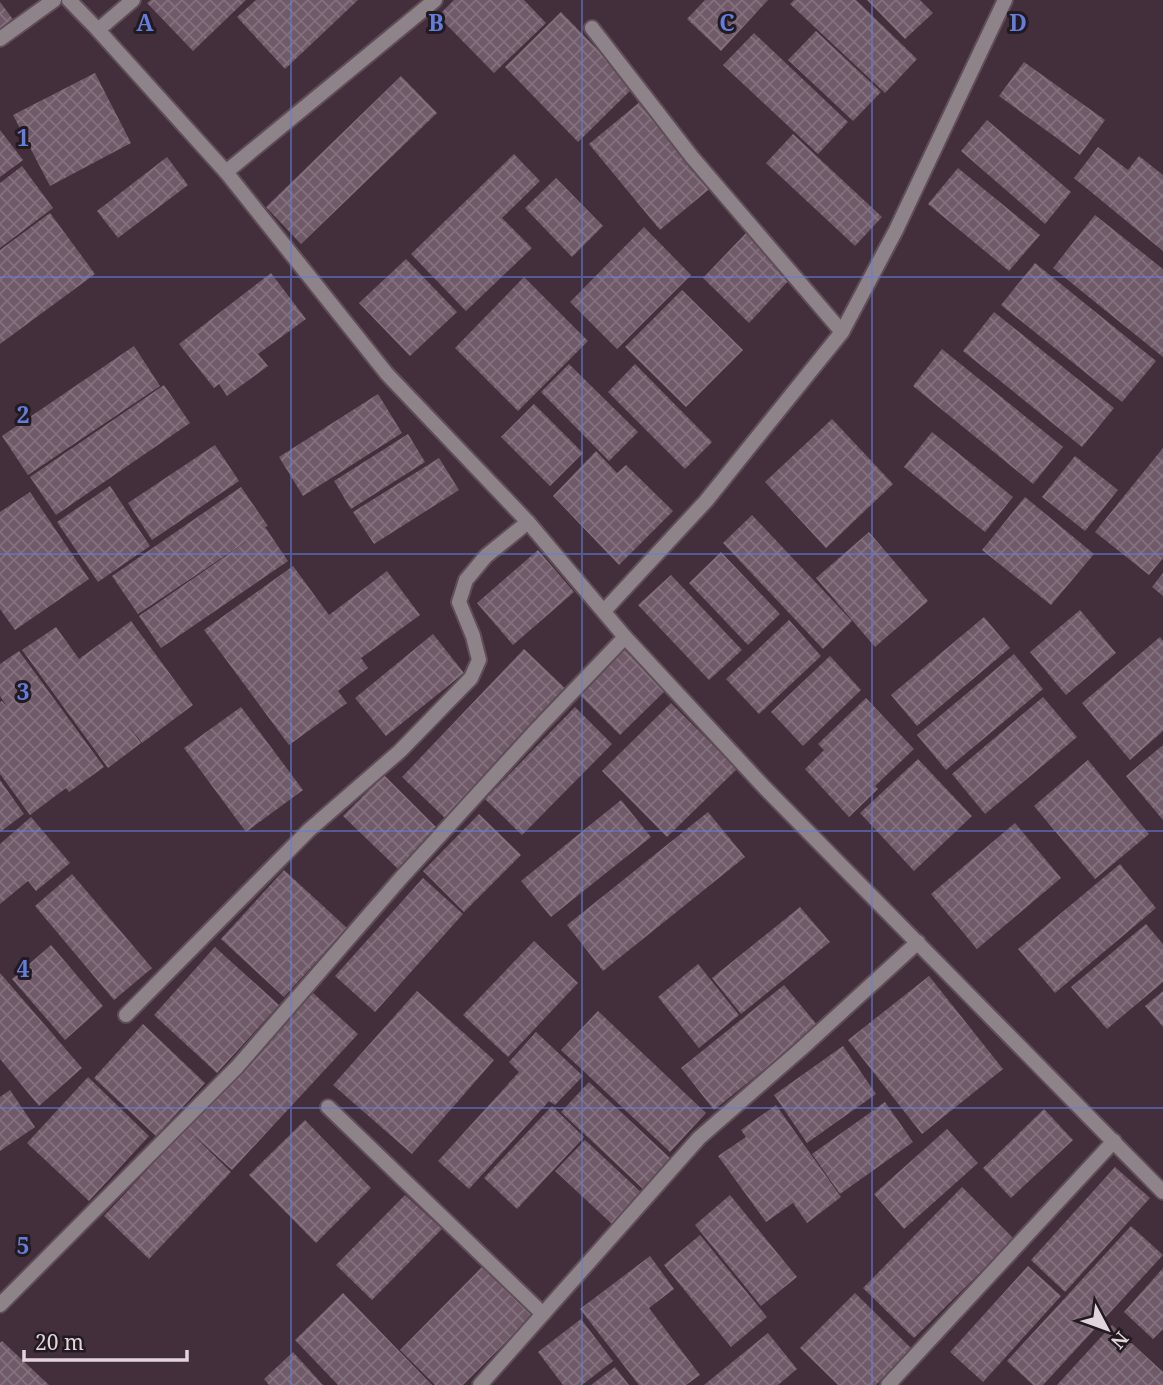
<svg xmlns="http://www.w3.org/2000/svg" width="1163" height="1385" font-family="'Noto Serif',serif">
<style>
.building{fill:url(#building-cross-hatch)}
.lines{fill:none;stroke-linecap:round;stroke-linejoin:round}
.minor-casing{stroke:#604d59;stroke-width:18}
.minor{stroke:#8d8389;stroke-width:14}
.grid{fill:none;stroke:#627dda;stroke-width:2;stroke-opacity:0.55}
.grid-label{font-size:23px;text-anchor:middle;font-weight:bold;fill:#627dda;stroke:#231a20;stroke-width:6;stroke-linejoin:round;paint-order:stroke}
</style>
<defs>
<pattern id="building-cross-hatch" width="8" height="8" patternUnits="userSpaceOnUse" patternTransform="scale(1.75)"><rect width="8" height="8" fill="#705a69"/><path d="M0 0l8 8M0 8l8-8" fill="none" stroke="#84717e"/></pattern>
</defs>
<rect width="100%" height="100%" fill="#432f3c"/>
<g class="building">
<polygon points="151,0 246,0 193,51 147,3"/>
<polygon points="256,0 358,0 285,69 237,17"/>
<polygon points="454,0 524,0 546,23 494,73 438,16"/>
<polygon points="705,0 768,0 721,51 687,19"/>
<polygon points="794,0 856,0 917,59 885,93 790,4"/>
<polygon points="867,0 920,0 933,13 905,39"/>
<polygon points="0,2 15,22 0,33"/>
<polygon points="561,12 634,87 578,142 505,67"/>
<polygon points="816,31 881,92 853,121 788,60"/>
<polygon points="754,33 848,122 818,154 723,65"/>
<polygon points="1024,62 1105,120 1080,155 999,96"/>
<polygon points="95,73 131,143 50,186 13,115"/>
<polygon points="401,76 437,113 301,244 266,207"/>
<polygon points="641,101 713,186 660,230 589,144"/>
<polygon points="987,120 1071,192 1045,224 961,151"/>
<polygon points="0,130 23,160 0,177"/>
<polygon points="793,134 882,217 855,246 766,163"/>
<polygon points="1098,147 1128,170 1139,156 1163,175 1163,251 1074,178"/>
<polygon points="514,154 540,181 502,218 532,248 466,311 411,254"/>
<polygon points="167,157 188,185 118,238 97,211"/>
<polygon points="22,166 53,208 0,248 0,183"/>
<polygon points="958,168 1040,235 1009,271 928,204"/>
<polygon points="556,178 603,226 572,257 525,208"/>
<polygon points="50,213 95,274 0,344 0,250"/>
<polygon points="1095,215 1163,269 1163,357 1053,268"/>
<polygon points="644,227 691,275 617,349 570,302"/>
<polygon points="746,233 792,277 749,323 703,278"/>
<polygon points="406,259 457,312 410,356 359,303"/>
<polygon points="1035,263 1156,361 1122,402 1001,305"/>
<polygon points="271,273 306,319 258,354 268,366 227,396 219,384 214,388 179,344"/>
<polygon points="524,277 588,341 518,411 455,348"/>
<polygon points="682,290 743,350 686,407 625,347"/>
<polygon points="994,312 1114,408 1082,447 963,351"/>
<polygon points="134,346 160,386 28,475 2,436"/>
<polygon points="942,349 1063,447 1033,484 913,386"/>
<polygon points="569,364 638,432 609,461 541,392"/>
<polygon points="635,364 712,442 685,469 608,392"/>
<polygon points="164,385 190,423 56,515 30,477"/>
<polygon points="378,394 402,433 303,496 279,457"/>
<polygon points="534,404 583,453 550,486 501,437"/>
<polygon points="832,419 893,484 826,548 765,482"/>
<polygon points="932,432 1013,497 985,532 904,467"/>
<polygon points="408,434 425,462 351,509 334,481"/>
<polygon points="215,445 239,481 152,540 128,503"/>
<polygon points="1163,448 1163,558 1149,575 1095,532"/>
<polygon points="596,451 617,473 626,465 673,511 619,565 553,496"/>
<polygon points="1075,456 1118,490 1085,531 1042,497"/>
<polygon points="439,458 459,490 374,544 353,512"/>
<polygon points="110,486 150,546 98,582 57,522"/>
<polygon points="241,487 268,526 265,527 288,561 161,648 139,616 256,535 138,614 112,576"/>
<polygon points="30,492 89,579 15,630 0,609 0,512"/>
<polygon points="1025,497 1094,554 1051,605 982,550"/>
<polygon points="752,515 852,621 823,649 723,543"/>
<polygon points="869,532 928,601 875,647 816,578"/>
<polygon points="538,550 574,592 513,645 477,603"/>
<polygon points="721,552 780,614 748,645 689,583"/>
<polygon points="293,566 329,615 387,571 420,615 361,658 368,668 338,691 347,703 289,745 204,630"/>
<polygon points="1163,573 1163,596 1152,587"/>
<polygon points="671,575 742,650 709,680 638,605"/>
<polygon points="1080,610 1116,653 1066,695 1030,652"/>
<polygon points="984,617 1010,648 917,726 891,695"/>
<polygon points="789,620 821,656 759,714 726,679"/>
<polygon points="131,621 193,705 142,743 126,722 141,743 108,768 22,650 56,627 79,659"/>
<polygon points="433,634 464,673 386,736 355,698"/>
<polygon points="1160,637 1163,641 1163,731 1130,760 1082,703"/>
<polygon points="623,647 666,690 620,735 578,693"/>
<polygon points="524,649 567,690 445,818 402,777"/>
<polygon points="19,651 104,767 69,792 66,788 30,815 0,774 0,702 2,701 8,708 0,696 0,664"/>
<polygon points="1014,654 1043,689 946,770 917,735"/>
<polygon points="830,656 861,690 803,746 771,712"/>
<polygon points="1043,697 1077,737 985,814 952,774"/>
<polygon points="866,698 914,749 875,786 878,789 849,817 805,769 824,750 818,744"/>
<polygon points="671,703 737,769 667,837 602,771"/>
<polygon points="241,707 303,790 246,832 184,748"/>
<polygon points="575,707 612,744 522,835 485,799"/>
<polygon points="1163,745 1163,820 1126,776"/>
<polygon points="918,759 972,816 914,871 860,813"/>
<polygon points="1088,760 1149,834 1095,879 1034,806"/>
<polygon points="384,775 438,829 398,869 343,816"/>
<polygon points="0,780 24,814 0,832"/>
<polygon points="621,800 651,837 551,917 521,881"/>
<polygon points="708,812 745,857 603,971 567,925"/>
<polygon points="479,814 521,855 464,912 423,871"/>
<polygon points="31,817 70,863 36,891 28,881 0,904 0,844"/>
<polygon points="1015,823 1061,878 977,949 931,894"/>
<polygon points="1120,864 1156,908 1055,993 1018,949"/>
<polygon points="284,870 347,928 284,997 221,939"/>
<polygon points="72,874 152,968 114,1000 35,906"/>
<polygon points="423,878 463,914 375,1012 335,976"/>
<polygon points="800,907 830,942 741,1014 712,978"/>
<polygon points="1146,924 1163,944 1163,982 1107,1029 1071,987"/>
<polygon points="534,941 578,983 508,1057 463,1015"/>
<polygon points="51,945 103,1006 65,1040 12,979"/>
<polygon points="215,947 279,1005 217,1073 154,1015"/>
<polygon points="698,964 739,1015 699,1048 658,997"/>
<polygon points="0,973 82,1068 39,1106 0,1059"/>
<polygon points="929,976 1003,1069 922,1134 848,1040"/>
<polygon points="784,985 818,1026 714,1110 681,1068"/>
<polygon points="417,991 494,1060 412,1154 333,1085"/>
<polygon points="1163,991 1163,1027 1145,1006"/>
<polygon points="313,993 358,1034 232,1170 189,1131 231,1172 149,1259 104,1216"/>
<polygon points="598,1011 706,1113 670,1152 561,1050"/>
<polygon points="143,1024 205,1083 156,1136 94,1078"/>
<polygon points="536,1032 583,1076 555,1105 549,1101 469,1189 438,1161 519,1072 509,1062"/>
<polygon points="843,1046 876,1094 807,1143 774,1095"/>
<polygon points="88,1077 149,1136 89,1201 27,1143"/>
<polygon points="589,1082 672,1160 644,1190 561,1112"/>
<polygon points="10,1090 35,1127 0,1151 0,1097"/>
<polygon points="885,1102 913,1142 840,1194 812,1154"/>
<polygon points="776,1105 841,1197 807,1223 793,1203 766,1222 718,1156 746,1137 741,1130"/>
<polygon points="552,1106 584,1137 517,1209 484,1178"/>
<polygon points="1044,1109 1073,1140 1011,1198 983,1168"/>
<polygon points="305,1120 371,1188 316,1243 249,1175"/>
<polygon points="947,1129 978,1163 904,1229 874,1194"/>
<polygon points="585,1140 643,1194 614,1226 555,1171"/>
<polygon points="1115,1167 1150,1198 1065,1292 1031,1260"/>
<polygon points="962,1187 1014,1239 914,1338 863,1288"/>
<polygon points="405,1195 442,1229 372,1300 336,1265"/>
<polygon points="730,1195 797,1277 761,1306 695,1225"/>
<polygon points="1131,1226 1163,1255 1043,1385 1033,1385 1007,1361"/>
<polygon points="700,1235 767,1317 731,1347 664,1265"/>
<polygon points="650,1256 674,1289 649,1308 700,1375 686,1385 639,1385 580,1309"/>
<polygon points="485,1264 534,1314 463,1385 435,1385 400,1350"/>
<polygon points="1028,1266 1061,1296 983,1382 950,1352"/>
<polygon points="1163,1268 1163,1329 1153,1339 1124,1312"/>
<polygon points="343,1293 432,1385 338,1385 295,1340"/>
<polygon points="855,1293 912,1349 876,1385 838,1385 800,1348"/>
<polygon points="581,1319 613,1361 582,1385 563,1385 538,1352"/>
<polygon points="1112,1325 1163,1372 1163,1385 1057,1385"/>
<polygon points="768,1333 797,1369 778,1385 704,1385"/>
<polygon points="2,1341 49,1385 0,1385 0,1343"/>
<polygon points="293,1352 323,1385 269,1385 264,1379"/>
<polygon points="615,1367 629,1385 591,1385"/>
</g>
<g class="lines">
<defs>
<g id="minor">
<polyline points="69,0 98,30 226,172 387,374 528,522 625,637 765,788 1163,1192"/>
<polyline points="592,28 692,157 842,332"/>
<polyline points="98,30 133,0"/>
<polyline points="0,39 54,0"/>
<polyline points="226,172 435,0"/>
<polyline points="604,611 706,501 842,332 896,230 1005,0"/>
<polyline points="126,1015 309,830 400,751 471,678 479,660 473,636 459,602 466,580 486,556 528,522"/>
<polyline points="328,1107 543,1314"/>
<polyline points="0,1305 237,1067 401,878 538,728 625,637"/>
<polyline points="480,1385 699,1138 801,1049 918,942"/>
<polyline points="888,1385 1114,1141"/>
</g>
</defs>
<use href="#minor" class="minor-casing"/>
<use href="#minor" class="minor"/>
</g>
<path class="grid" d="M291,0V1385M582,0V1385M872,0V1385M0,277H1163M0,554H1163M0,831H1163M0,1108H1163"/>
<g class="grid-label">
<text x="145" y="31">A</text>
<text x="436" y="31">B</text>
<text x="727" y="31">C</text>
<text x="1018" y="31">D</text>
<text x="23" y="146">1</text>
<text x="23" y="423">2</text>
<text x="23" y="700">3</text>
<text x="23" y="977">4</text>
<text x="23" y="1254">5</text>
</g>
<g transform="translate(1107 1329) rotate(131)" stroke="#231a20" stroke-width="5" paint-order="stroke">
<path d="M0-5L12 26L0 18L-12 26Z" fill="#e2d4dd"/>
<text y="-10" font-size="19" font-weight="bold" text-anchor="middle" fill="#e2d4dd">N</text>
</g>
<path d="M24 1350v10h163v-10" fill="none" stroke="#e2d4dd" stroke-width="3.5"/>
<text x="35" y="1350" font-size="21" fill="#e2d4dd" stroke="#231a20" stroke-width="5" paint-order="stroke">20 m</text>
</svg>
